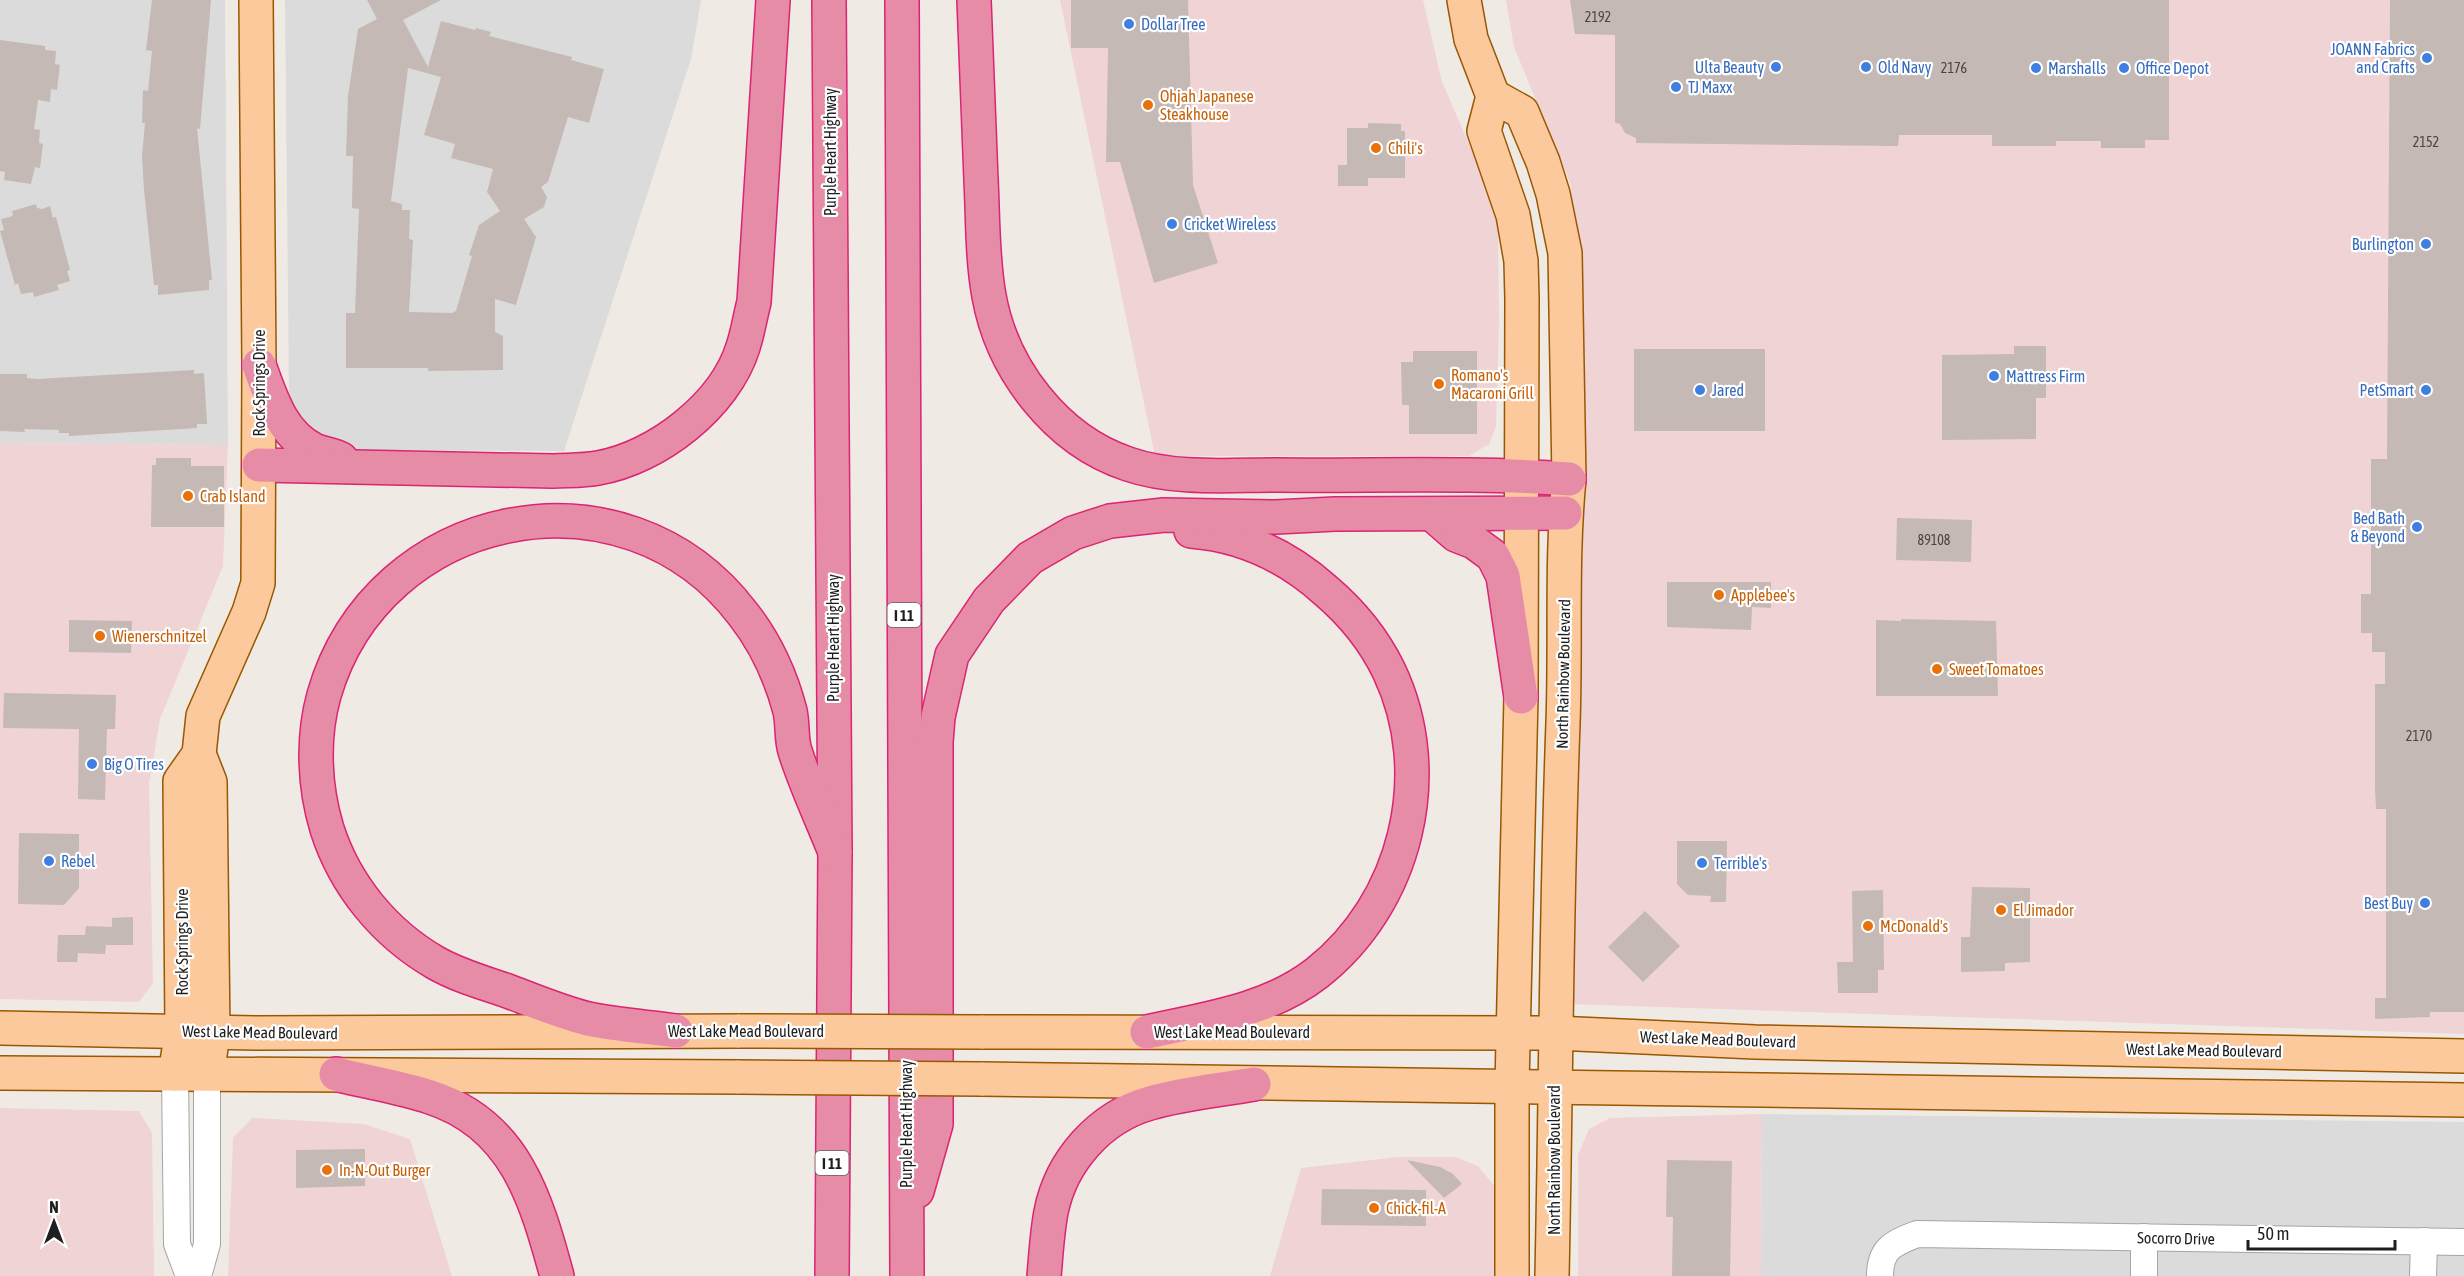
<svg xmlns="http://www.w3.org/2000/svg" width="2464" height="1276" font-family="'Asap Condensed',sans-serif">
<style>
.residential{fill:#dcdbdb}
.commercial{fill:#f0d3d5}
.building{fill:#c4b9b4;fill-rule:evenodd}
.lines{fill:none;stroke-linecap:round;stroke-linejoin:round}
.minor-casing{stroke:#a5a5a5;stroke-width:28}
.major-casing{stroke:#995700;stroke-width:36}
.highway-casing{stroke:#db2474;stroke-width:36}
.minor{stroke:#fff;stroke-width:26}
.major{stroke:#fcc99d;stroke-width:33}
.highway{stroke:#e78ca6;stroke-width:33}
.major-bridge-casing{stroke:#995700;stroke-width:36;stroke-linecap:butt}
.major-bridge{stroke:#fcc99d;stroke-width:33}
.shop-dot{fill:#3f7fe0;stroke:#fff;stroke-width:2}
.food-dot{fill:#e8710a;stroke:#fff;stroke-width:2}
.labels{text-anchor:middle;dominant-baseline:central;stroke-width:4.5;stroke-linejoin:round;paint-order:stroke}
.number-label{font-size:14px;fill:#484544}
.shield{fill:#fff;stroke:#626262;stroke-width:1.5}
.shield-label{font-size:15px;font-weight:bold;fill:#1e1e1e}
.shop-label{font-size:16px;fill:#366cbe;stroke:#fff;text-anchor:start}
.food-label{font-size:16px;fill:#c56008;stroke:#fff;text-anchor:start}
.street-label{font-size:16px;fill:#1e1e1e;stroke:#fff}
</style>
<rect width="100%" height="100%" fill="#efebe4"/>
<g class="residential">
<polygon points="0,0 225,0 228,445 0,443"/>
<polygon points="285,0 701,0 691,59 564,451 309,450 289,393"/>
<polygon points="1762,1114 2464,1122 2464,1276 1761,1276"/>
</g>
<g class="commercial">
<polygon points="1060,0 1423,0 1442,82 1498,211 1499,323 1496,427 1489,444 1469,456 1155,456"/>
<polygon points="1506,0 2464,0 2464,1034 1568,1004 1571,185 1514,47"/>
<polygon points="0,443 228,445 223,566 160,719 149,783 153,983 139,1002 0,999"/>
<polygon points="0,1108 139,1111 152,1133 154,1276 0,1276"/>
<polygon points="1762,1114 1761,1276 1578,1276 1578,1155 1589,1129 1610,1118"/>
<polygon points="252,1118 364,1124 410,1139 452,1276 228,1276 233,1138"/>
<polygon points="1398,1157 1455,1157 1478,1166 1496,1188 1498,1276 1270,1276 1301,1168"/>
</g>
<g class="building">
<polygon points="152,0 211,0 200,129 197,128 212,280 209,280 209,290 158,295 158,285 154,285 144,190 142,156 145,123 142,123 143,90 148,91 152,51 146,50"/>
<path d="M367,0H441L403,20L428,67L441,21L475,30L476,28L491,32L489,36L572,57L571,60L604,69L589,123L568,117L548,182L541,187L547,197L544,207L524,219L536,237L516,305L495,299V332L503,336V370L428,371V368H346V313H355L359,209L352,208L353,156H346L348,96L358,29L377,19ZM408,68L441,77L424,135L455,144L451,158L493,169L487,192L500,211L479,225L469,255L472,256L456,311L452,313L409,312L413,240L409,239L410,210H402V204L391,201Z"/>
<polygon points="1071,0 1188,0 1193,185 1218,263 1154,283 1120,162 1106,162 1108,48 1071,48"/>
<polygon points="1570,0 2169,0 2169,140 2145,140 2145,148 2101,148 2101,141 2056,141 2056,146 1992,146 1992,135 1899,135 1898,146 1636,143 1636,138 1625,133 1620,124 1615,123 1615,35 1575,34"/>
<polygon points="2390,0 2464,0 2464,1012 2430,1012 2430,1017 2375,1019 2375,998 2386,998 2386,809 2376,809 2375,788 2375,684 2385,684 2385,652 2372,652 2372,633 2361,633 2361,594 2371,594 2371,459 2387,459"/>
<polygon points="0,40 45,46 45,50 56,51 55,64 60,65 57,90 51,89 50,102 38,100 34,129 40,130 39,143 43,144 40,168 35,167 31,184 4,180 5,172 0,171"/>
<polygon points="1368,123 1401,124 1401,131 1405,131 1405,178 1368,178 1368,186 1338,186 1338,165 1347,165 1347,128 1368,128"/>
<polygon points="36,204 37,208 42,209 50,206 53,218 56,217 70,270 67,271 70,281 57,285 59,290 34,297 33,292 21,294 18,283 15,285 0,231 4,230 1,219 10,217 13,215 12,211"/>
<polygon points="2014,346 2046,346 2046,398 2036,398 2036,439 1942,440 1942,355 2014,354"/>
<rect x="1634" y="349" width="131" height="82"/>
<polygon points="1413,351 1477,351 1477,434 1409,434 1409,405 1402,405 1401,362 1413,362"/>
<polygon points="194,370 194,374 204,373 207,424 197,424 197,428 69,436 69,433 59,433 59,430 24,429 25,432 0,431 0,374 27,374 27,378 37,379"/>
<polygon points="156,458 191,458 191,466 224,466 224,527 151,527 152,465 156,465"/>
<polygon points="1897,518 1972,520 1971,562 1896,560"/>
<polygon points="1667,582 1771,582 1771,608 1752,607 1751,630 1667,627"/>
<polygon points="1901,619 1996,621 1998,696 1876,696 1876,620 1901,621"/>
<polygon points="69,620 132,621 131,653 69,652"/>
<polygon points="4,693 116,695 115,729 107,729 105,800 78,799 79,729 3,728"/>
<polygon points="19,833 79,834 79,888 64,905 18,904"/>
<polygon points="1677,841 1727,841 1726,902 1710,902 1711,896 1688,895 1677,884"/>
<polygon points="1972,887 2030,888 2030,962 2005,963 2005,971 1961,972 1961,937 1970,937"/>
<polygon points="1883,890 1884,970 1878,970 1878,993 1838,993 1837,962 1853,962 1852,891"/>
<polygon points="1645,911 1680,946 1643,982 1608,947"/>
<polygon points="133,917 133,945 106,945 105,954 78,953 77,962 57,962 58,935 85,935 86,926 112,927 112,918"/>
<polygon points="365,1149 365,1186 296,1188 296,1150"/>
<polygon points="1407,1160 1440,1167 1453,1174 1462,1184 1444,1198"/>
<polygon points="1667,1160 1732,1161 1730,1276 1672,1276 1673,1217 1666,1217"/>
<polygon points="1322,1189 1426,1190 1426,1226 1321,1225"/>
</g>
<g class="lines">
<defs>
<g id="minor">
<polyline points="175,1074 177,1244 189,1276"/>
<polyline points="198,1276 207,1244 207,1074"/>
<path d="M1880,1276C1880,1248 1894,1243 1917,1234L2464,1242"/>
<polyline points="2144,1276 2144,1237"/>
<polyline points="2423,1276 2424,1241"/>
</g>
<g id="major">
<polyline points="1464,0 1471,39 1493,96 1484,131 1513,215 1521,261 1522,299 1521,697 1512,1085 1512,1276"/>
<path d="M1493,96L1522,112L1543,162L1553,194L1565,253L1569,479C1561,560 1566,642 1563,723C1556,908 1556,1092 1552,1276"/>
<polyline points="199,754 210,782 213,1033 210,1055"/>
<polyline points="0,1028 258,1033 740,1031"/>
<polyline points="981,1032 1555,1033 1755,1042 2464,1056"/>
<polyline points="0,1073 739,1077"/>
<polyline points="175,1074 182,1031 180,781 199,754 203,716 249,612 258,583 259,365 256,0"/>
<polyline points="981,1079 2464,1100"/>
</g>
<g id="highway">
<polyline points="829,0 835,852 832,1276"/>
<polyline points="902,0 907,1276"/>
<path d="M974,0C976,60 979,120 981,180C983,218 982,258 989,296C1002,369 1056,440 1128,464C1174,480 1229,475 1277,475C1374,476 1472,472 1569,479"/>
<path d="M259,365C271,398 281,433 314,450C323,454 333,454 341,459"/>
<path d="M259,465L552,471C567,470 583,471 598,468C657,458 725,405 743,347C748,332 750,317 754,302L773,0"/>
<polyline points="1432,514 1456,535 1474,542 1493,556 1503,576 1521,697"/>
<path d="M676,1031C647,1027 617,1025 588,1019C560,1012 532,1000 505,990C481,982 457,975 436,963C384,933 345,885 327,829C314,786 312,738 324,695C378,508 624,457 743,614C765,642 781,677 790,711C793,724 791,739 795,751C806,786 822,819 835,852"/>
<path d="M1147,1032C1206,1019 1268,1011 1317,973C1406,903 1438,774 1389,671C1374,640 1351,612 1325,590C1287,556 1242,535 1191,531"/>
<path d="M336,1074C367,1082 400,1087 430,1097C515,1124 536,1199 557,1276"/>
<polyline points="917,1191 936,1124 936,742 938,717 952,655 989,600 1030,558 1073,533 1110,521 1164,515 1276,517 1335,514 1565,513"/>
<path d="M1044,1276C1046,1255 1047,1233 1051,1212C1061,1161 1100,1117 1150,1103C1183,1093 1219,1090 1254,1084"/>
</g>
</defs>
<use href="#minor" class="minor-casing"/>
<use href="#major" class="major-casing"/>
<use href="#highway" class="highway-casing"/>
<use href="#minor" class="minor"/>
<use href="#major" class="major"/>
<use href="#highway" class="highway"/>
<defs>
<g id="major-bridge">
<polyline points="740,1031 981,1032"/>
<polyline points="739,1077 981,1079"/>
</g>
</defs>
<use href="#major-bridge" class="major-bridge-casing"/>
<use href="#major-bridge" class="major-bridge"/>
</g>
<g class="shop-dot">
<circle cx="1129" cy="24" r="6"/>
<circle cx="2427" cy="58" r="6"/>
<circle cx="1776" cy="67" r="6"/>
<circle cx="1866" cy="67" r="6"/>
<circle cx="2036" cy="68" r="6"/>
<circle cx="2124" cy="68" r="6"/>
<circle cx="1676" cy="87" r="6"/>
<circle cx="1172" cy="224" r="6"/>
<circle cx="2426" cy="244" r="6"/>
<circle cx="1994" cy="376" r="6"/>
<circle cx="1700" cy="390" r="6"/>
<circle cx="2426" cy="390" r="6"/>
<circle cx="2417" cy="527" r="6"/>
<circle cx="92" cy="764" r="6"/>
<circle cx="49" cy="861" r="6"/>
<circle cx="1702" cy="863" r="6"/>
<circle cx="2425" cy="903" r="6"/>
</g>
<g class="food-dot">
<circle cx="1148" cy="105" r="6"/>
<circle cx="1376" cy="148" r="6"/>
<circle cx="1439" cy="384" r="6"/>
<circle cx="188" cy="496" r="6"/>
<circle cx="1719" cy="595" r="6"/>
<circle cx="100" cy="636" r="6"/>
<circle cx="1937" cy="669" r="6"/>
<circle cx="2001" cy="910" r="6"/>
<circle cx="1868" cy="926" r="6"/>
<circle cx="327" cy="1170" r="6"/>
<circle cx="1374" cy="1208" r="6"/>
</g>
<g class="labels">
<g class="number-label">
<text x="1598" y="17">2192</text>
<text x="1954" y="68">2176</text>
<text x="2426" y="142">2152</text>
<text x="1934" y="540">89108</text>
<text x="2419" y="736">2170</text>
</g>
<g class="shield">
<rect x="887.5" y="603" width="33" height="24" rx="4.5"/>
<rect x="815.5" y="1151" width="33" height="24" rx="4.5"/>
</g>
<g class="shield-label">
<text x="904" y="615">I 11</text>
<text x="832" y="1163">I 11</text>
</g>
<g class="shop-label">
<text x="1141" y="24">Dollar Tree</text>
<text x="2415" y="49" text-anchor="end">JOANN Fabrics<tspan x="2415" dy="18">and Crafts</tspan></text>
<text x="1764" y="67" text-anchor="end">Ulta Beauty</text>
<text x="1878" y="67">Old Navy</text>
<text x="2048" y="68">Marshalls</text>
<text x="2136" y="68">Office Depot</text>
<text x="1688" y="87">TJ Maxx</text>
<text x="1184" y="224">Cricket Wireless</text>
<text x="2414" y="244" text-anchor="end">Burlington</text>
<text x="2006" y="376">Mattress Firm</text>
<text x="1712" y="390">Jared</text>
<text x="2414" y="390" text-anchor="end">PetSmart</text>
<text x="2405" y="518" text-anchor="end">Bed Bath<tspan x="2405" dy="18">&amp; Beyond</tspan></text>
<text x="104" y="764">Big O Tires</text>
<text x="61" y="861">Rebel</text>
<text x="1714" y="863">Terrible's</text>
<text x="2413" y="903" text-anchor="end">Best Buy</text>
</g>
<g class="food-label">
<text x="1160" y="96">Ohjah Japanese<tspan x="1160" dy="18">Steakhouse</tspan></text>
<text x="1388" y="148">Chili's</text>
<text x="1451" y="375">Romano's<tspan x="1451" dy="18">Macaroni Grill</tspan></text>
<text x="200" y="496">Crab Island</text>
<text x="1731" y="595">Applebee's</text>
<text x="112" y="636">Wienerschnitzel</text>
<text x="1949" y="669">Sweet Tomatoes</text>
<text x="2013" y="910">El Jimador</text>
<text x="1880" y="926">McDonald's</text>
<text x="339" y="1170">In-N-Out Burger</text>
<text x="1386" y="1208">Chick-fil-A</text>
</g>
<g class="street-label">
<text transform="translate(830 152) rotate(-90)">Purple Heart Highway</text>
<text transform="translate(259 383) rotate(-90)">Rock Springs Drive</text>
<text transform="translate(833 638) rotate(-90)">Purple Heart Highway</text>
<text transform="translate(1563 674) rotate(-89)">North Rainbow Boulevard</text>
<text transform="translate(182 942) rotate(-90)">Rock Springs Drive</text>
<text x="746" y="1031">West Lake Mead Boulevard</text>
<text transform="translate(260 1032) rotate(1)">West Lake Mead Boulevard</text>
<text x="1232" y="1032">West Lake Mead Boulevard</text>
<text transform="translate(1718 1039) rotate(2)">West Lake Mead Boulevard</text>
<text transform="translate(2204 1050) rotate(1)">West Lake Mead Boulevard</text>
<text transform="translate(906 1124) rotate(-90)">Purple Heart Highway</text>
<text transform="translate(1554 1160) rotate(-90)">North Rainbow Boulevard</text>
<text transform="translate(2176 1238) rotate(1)">Socorro Drive</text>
</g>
</g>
<g transform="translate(54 1222)" stroke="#ffffff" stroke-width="4.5" paint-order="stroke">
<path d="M0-4.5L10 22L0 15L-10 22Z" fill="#1e1e1e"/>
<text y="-9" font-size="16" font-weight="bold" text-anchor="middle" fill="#1e1e1e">N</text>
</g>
<path d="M2248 1240v9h147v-9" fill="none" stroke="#1e1e1e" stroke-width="3"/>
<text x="2257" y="1240" font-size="18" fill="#1e1e1e" stroke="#ffffff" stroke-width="4.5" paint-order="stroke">50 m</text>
</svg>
